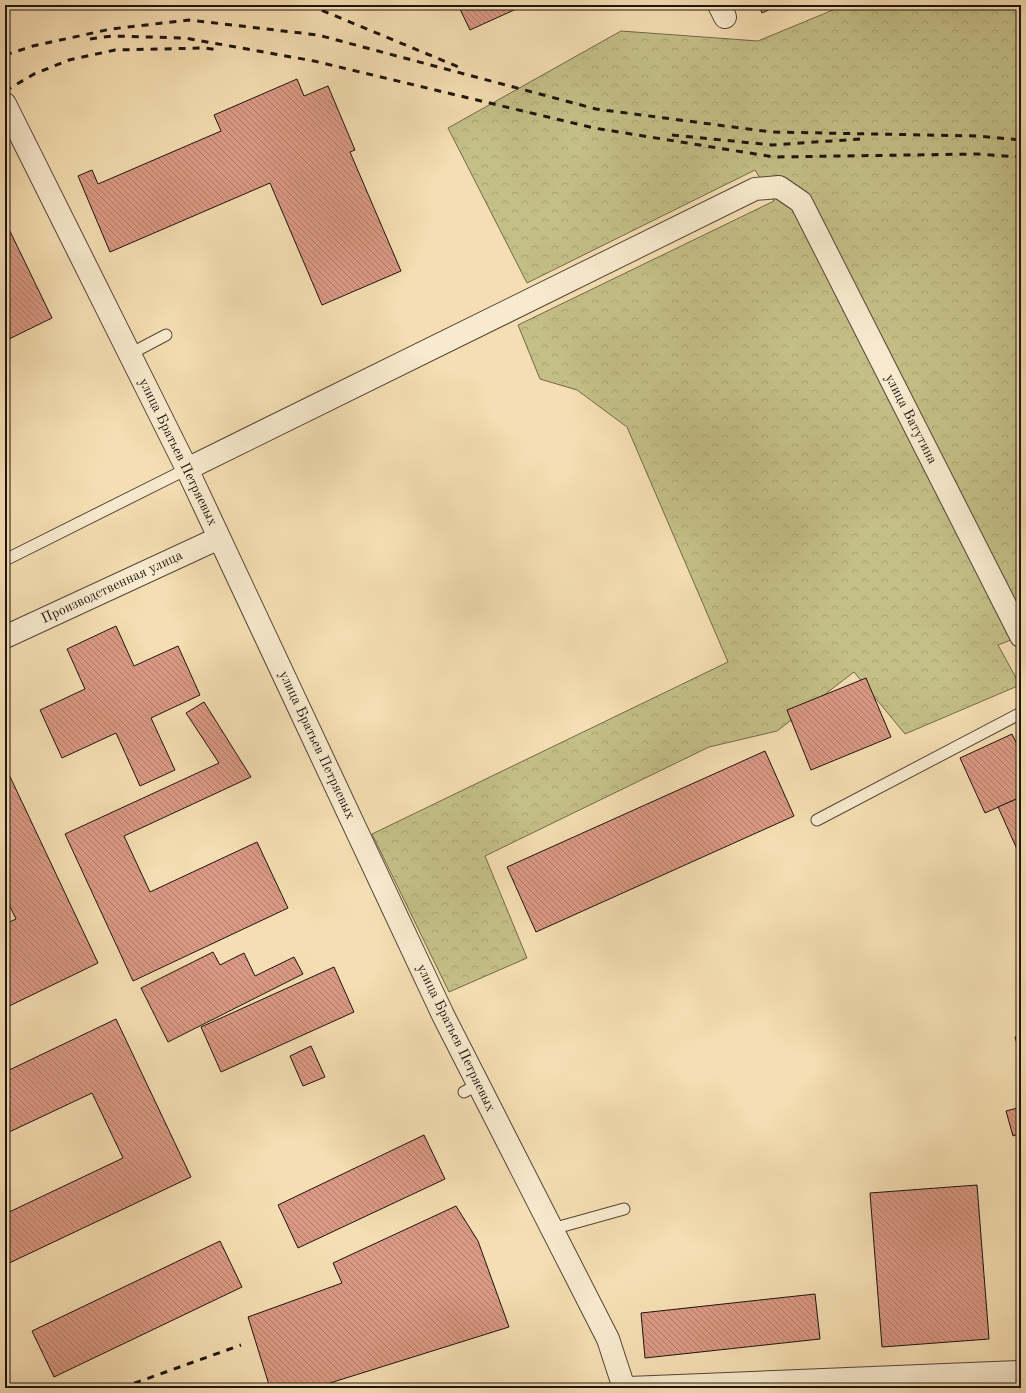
<svg xmlns="http://www.w3.org/2000/svg" width="1026" height="1393" font-family="'Old Standard TT',serif">
<style>
.forest{fill:url(#forest-crowns);stroke:#716a4a}
.building{fill:url(#building-back-hatch);stroke:#1e140e}
.lines{fill:none;stroke-linecap:round;stroke-linejoin:round}
.service-casing{stroke:#544637;stroke-width:13}
.minor-casing{stroke:#544637;stroke-width:24}
.service{stroke:#f8eace;stroke-width:11}
.minor{stroke:#f8eace;stroke-width:22}
.rail{stroke:#1e140e;stroke-width:3;stroke-dasharray:7 7;stroke-linecap:butt}
.labels{text-anchor:middle;dominant-baseline:central;stroke-width:3;stroke-linejoin:round;paint-order:stroke}
.street-label{font-size:14px;fill:#1e140e;stroke:#f8eace}
</style>
<defs>
<pattern id="forest-crowns" width="20" height="18" patternUnits="userSpaceOnUse"><rect width="20" height="18" fill="#c4bf87"/><path d="M2 6a3 3 0 1 1 6 0M12 15a3 3 0 1 1 6 0" fill="none" stroke="#a8a373"/></pattern>
<pattern id="building-back-hatch" width="6" height="6" patternUnits="userSpaceOnUse"><rect width="6" height="6" fill="#da9984"/><path d="M-1 5l2 2M0 0l6 6M5-1l2 2" fill="none" stroke="#b07c6a"/></pattern>
</defs>
<rect width="100%" height="100%" fill="#f5deb3"/>
<filter id="stains"><feTurbulence type="fractalNoise" baseFrequency=".005" numOctaves="4"/><feColorMatrix values="0 0 0 0 .2 0 0 0 0 .09 0 0 0 0 .02 0 0 0 .5 -.17"/></filter>
<radialGradient id="worn" r=".72"><stop offset=".6" stop-color="#630" stop-opacity="0"/><stop offset="1" stop-color="#630" stop-opacity=".3"/></radialGradient>
<polygon class="forest" points="845,5 1021,5 1021,636 998,645 1020,685 905,734 854,672 777,731 709,747 485,856 527,958 449,992 372,834 728,662 627,427 577,390 540,379 518,325 774,201 755,170 527,283 448,128 621,31 758,41"/>
<g class="building">
<polygon points="458,5 525,5 470,30"/>
<polygon points="759,5 779,5 762,13"/>
<polygon points="297,79 304,96 328,86 355,150 350,152 401,271 322,305 270,183 110,252 78,176 92,170 98,184 221,131 214,115"/>
<polygon points="5,221 52,318 5,341"/>
<polygon points="116,626 134,666 178,646 200,695 151,718 175,770 140,786 116,733 62,758 40,710 85,689 67,649"/>
<polygon points="866,678 891,737 811,770 787,710"/>
<polygon points="204,702 251,777 124,836 150,892 257,842 288,908 133,981 65,834 219,763 186,713"/>
<polygon points="1012,734 1021,753 1021,797 985,813 960,758"/>
<polygon points="765,751 794,816 536,932 507,867"/>
<polygon points="5,766 98,963 5,1008 5,924 16,919 5,896"/>
<polygon points="1021,797 1021,858 998,807"/>
<polygon points="213,952 220,965 244,953 255,976 294,957 303,974 168,1042 141,988"/>
<polygon points="334,967 354,1012 221,1072 201,1027"/>
<polygon points="116,1019 191,1177 5,1265 5,1214 123,1158 92,1093 5,1134 5,1072"/>
<polygon points="1021,1035 1021,1058 1015,1037"/>
<polygon points="311,1046 325,1077 303,1086 290,1056"/>
<polygon points="1021,1107 1021,1133 1013,1136 1006,1111"/>
<polygon points="424,1135 445,1179 298,1248 278,1205"/>
<polygon points="977,1185 989,1339 882,1347 870,1193"/>
<polygon points="456,1206 478,1241 509,1327 314,1388 270,1388 248,1317 342,1283 333,1263"/>
<polygon points="220,1241 242,1287 54,1377 32,1331"/>
<polygon points="815,1294 820,1339 645,1358 641,1313"/>
<polygon points="5,1374 11,1388 5,1388"/>
</g>
<g class="lines">
<defs>
<g id="service">
<polyline points="130,354 166,335"/>
<polyline points="5,560 187,469"/>
<polyline points="817,820 1021,713"/>
<polyline points="464,1092 479,1084"/>
<polyline points="552,1229 624,1209"/>
</g>
<g id="minor">
<polyline points="719,5 725,17"/>
<polyline points="5,104 187,469 443,1015 608,1339 624,1388"/>
<polyline points="187,469 755,189 779,187 801,202 1021,636"/>
<polyline points="5,637 219,538"/>
<polyline points="629,1388 1021,1372"/>
</g>
</defs>
<use href="#service" class="service-casing"/>
<use href="#minor" class="minor-casing"/>
<use href="#service" class="service"/>
<use href="#minor" class="minor"/>
<g class="rail">
<polyline points="309,5 461,68"/>
<polyline points="90,39 112,36 185,38 314,61 594,128 774,157 977,154 1021,157"/>
<polyline points="5,55 33,46 111,29 189,20 318,35 596,109 771,132 977,136 1021,140"/>
<polyline points="5,91 34,74 69,60 115,50 204,48 220,50"/>
<polyline points="672,135 772,145 860,139"/>
<polyline points="121,1388 241,1345"/>
</g>
</g>
<g class="labels">
<g class="street-label">
<text transform="translate(911 419) rotate(63)">улица Ватутина</text>
<text transform="translate(178 452) rotate(64)">улица Братьев Петряевых</text>
<text transform="translate(112 587) rotate(-25)">Производственная улица</text>
<text transform="translate(317 745) rotate(65)">улица Братьев Петряевых</text>
<text transform="translate(456 1038) rotate(64)">улица Братьев Петряевых</text>
</g>
</g>
<rect width="1026" height="1393" fill="none" stroke="#f5deb3" stroke-width="20"/>
<rect x="6" y="6" width="1014" height="1381" fill="none" stroke="#1e140e" stroke-width="2"/>
<rect x="10" y="10" width="1006" height="1373" fill="none" stroke="#1e140e"/>
<rect width="100%" height="100%" filter="url(#stains)"/>
<rect width="100%" height="100%" fill="url(#worn)"/>
</svg>
